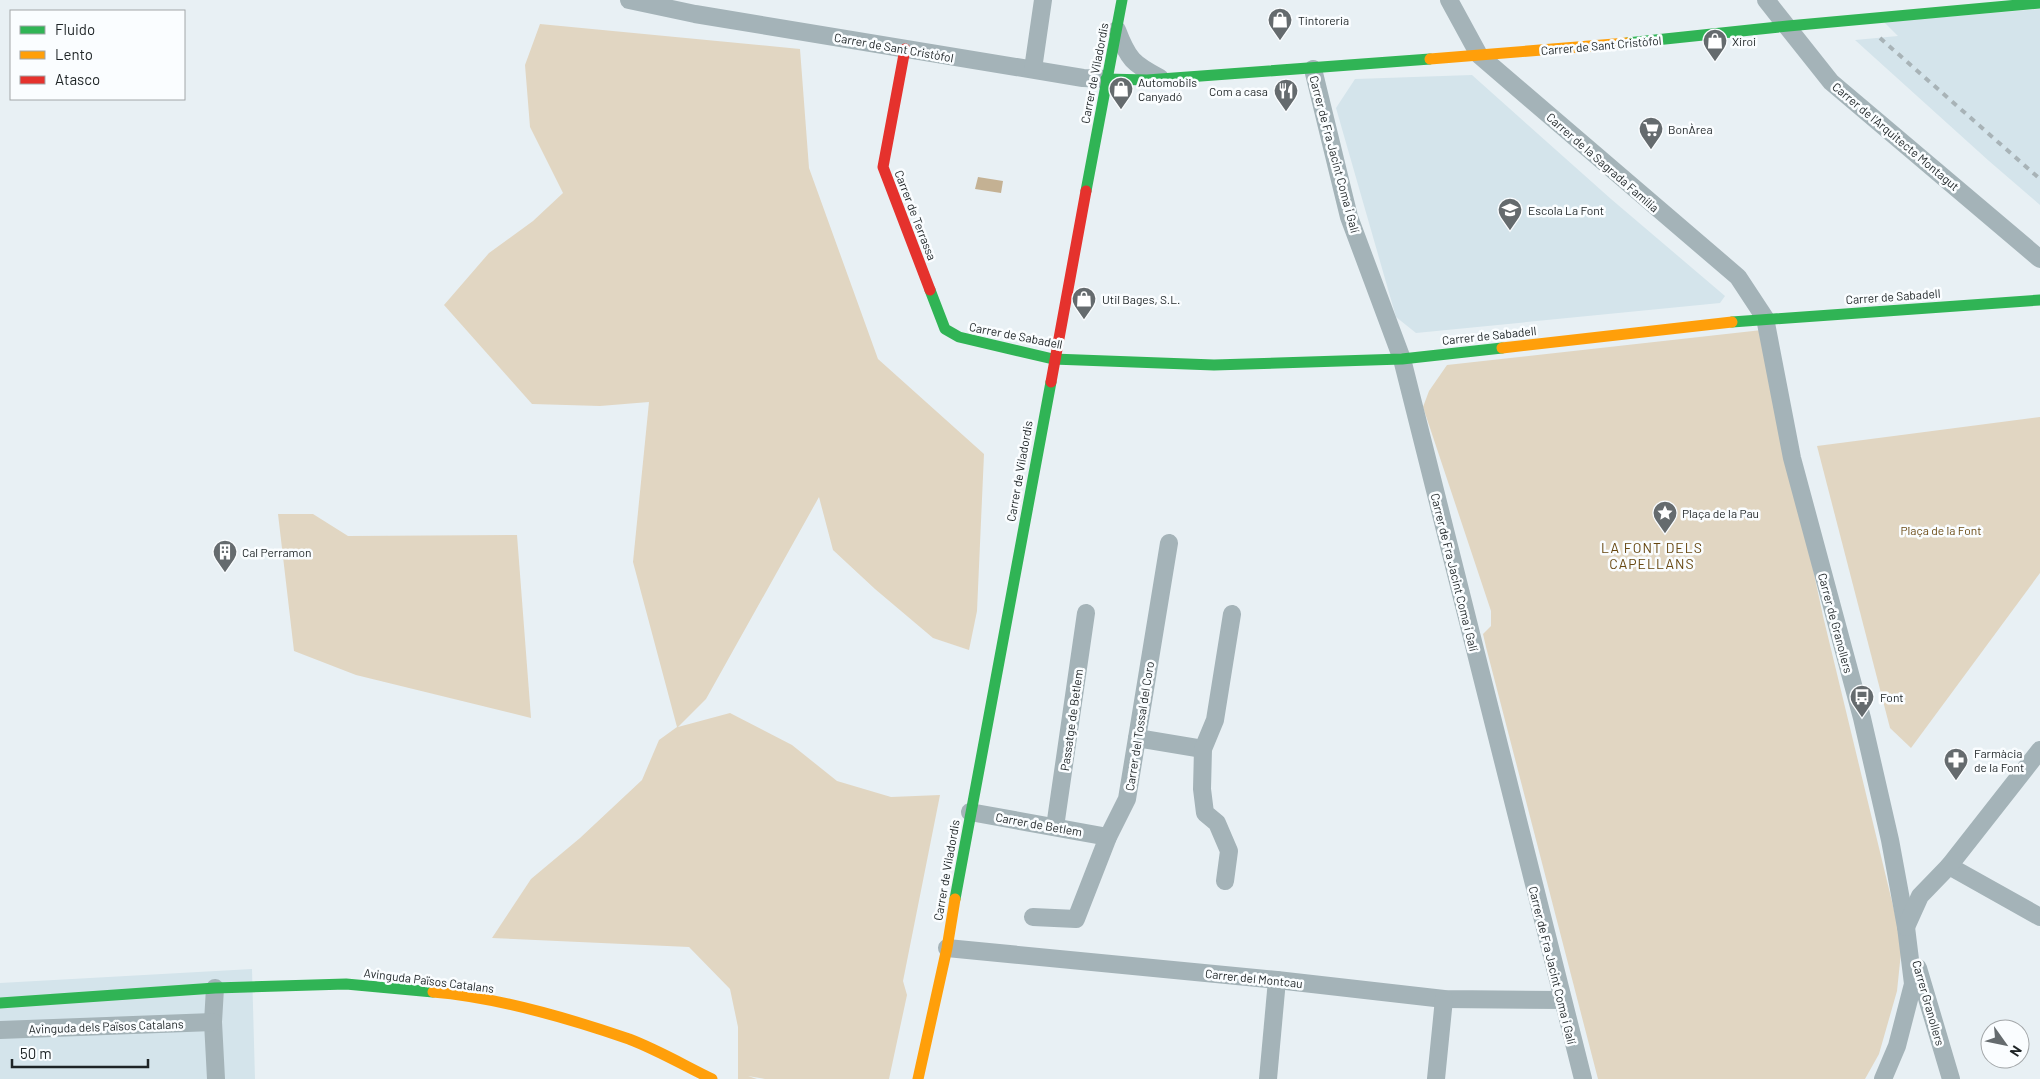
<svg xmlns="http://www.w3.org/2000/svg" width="2040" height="1079" font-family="Barlow,sans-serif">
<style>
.built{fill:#d4e4eb}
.green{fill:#e1d6c2}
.water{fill:#c4b193}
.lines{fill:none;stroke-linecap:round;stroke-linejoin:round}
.street{stroke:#a4b3b8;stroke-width:18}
.fast{stroke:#30b455;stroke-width:11}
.slow{stroke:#ff9f0a;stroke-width:11}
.jam{stroke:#e5322d;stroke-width:11}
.rail{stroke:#a8b3b7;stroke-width:4;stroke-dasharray:6 6;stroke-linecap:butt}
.labels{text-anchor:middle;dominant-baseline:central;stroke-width:5;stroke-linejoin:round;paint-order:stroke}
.poi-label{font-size:12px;fill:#1e2426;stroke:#fafdff;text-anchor:start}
.street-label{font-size:12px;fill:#1e2426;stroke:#fafdff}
.park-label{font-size:12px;fill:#6a4a14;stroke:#fafdff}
.neighbourhood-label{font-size:14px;letter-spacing:1px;fill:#66460f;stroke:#fafdff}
</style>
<rect width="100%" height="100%" fill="#e8f0f4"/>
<g class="built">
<polygon points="2040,9 2040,205 1989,161 1855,40 1898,36 1884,22"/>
<polygon points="1472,75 1611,199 1725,296 1720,303 1416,333 1396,317 1336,108 1355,79"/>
<polygon points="252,969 255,1079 0,1079 0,983"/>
</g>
<g class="green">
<polygon points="540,24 800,49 809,168 878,359 984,454 977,611 969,650 933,638 875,589 833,550 819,497 706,699 678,727 730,713 792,745 837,781 891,797 940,795 903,981 907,995 889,1079 765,1079 748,1076 757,1079 738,1079 738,1027 730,989 689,947 492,938 531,879 580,838 642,780 659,740 677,727 633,562 649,402 600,406 532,404 444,305 489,253 533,221 563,193 530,127 525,65"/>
<polygon points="1762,330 1823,616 1902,943 1897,991 1879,1054 1865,1079 1598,1079 1486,647 1483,634 1491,626 1491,611 1423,407 1429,391 1447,365"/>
<polygon points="2040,417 2040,573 1911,748 1890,728 1817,446"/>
<polygon points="278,514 313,514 348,536 517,535 531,718 356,675 294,651"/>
</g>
<polygon class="water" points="978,177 1003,181 1001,193 975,189"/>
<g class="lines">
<g class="street">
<polyline points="629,0 695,14 1083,78 1106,79"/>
<polyline points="1449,0 1479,55 1738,277 1765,318 1792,458 1862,718 1890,840 1906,927 1913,984 1897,1046 1883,1079"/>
<polyline points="1766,0 1831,82 2040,259"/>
<path d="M1117,30C1128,59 1133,64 1160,78"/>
<polyline points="1033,69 1043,0"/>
<polyline points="1313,69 1349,217 1402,359 1583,1079"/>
<polyline points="1137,738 1203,749"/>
<polyline points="970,812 1108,837"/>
<polyline points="1055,827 1086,613"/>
<polyline points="1949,866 2040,917"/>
<polyline points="1225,881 1229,851 1217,823 1205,813 1202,789 1203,749 1215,720 1232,614"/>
<polyline points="1033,917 1076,919 1108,837 1127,799 1169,543"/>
<polyline points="1906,927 1920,896 1949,866 2040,750"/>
<polyline points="947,948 1277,980 1444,999 1562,1000"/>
<polyline points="1918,968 1951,1079"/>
<polyline points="215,988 213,1022 216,1079"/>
<polyline points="0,1030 213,1022"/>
<polyline points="1268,1079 1277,980"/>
<polyline points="1436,1079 1444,999"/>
</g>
<g class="fast">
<polyline points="1627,43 1788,26 2040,3"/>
<polyline points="1106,79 1147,80 1430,59"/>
<polyline points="1086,191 1122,0"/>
<polyline points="930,290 945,329 959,337 1053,359 1214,365 1402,359 1502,348"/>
<polyline points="1732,322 2040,300"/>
<polyline points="955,899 1051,382"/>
<polyline points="0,1003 215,988 346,984 433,992"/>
</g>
<g class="slow">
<polyline points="1430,59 1627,43"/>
<polyline points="1502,348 1732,322"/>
<path d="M433,992C494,997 571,1019 629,1039C658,1050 685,1066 712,1079"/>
<polyline points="918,1079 947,948 955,899"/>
</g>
<g class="jam">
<polyline points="905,49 883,167 930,290"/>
<polyline points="1051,382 1086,191"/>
</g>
<polyline class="rail" points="1880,38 2040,179"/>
</g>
<defs>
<symbol id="shop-pin" viewBox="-11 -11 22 30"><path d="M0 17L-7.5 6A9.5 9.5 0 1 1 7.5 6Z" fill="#656b6e" stroke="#fafdff"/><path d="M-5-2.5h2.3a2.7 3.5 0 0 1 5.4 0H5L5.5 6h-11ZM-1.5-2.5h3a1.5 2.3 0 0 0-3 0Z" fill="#fff"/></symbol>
<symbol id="restaurant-pin" viewBox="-11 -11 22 30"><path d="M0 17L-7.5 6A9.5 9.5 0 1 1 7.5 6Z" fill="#656b6e" stroke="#fafdff"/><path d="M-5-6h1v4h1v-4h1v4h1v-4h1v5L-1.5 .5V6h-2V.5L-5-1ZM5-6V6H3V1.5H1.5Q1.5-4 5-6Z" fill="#fff"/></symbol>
<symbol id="supermarket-pin" viewBox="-11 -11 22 30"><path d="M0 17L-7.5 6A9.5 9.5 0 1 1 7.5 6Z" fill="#656b6e" stroke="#fafdff"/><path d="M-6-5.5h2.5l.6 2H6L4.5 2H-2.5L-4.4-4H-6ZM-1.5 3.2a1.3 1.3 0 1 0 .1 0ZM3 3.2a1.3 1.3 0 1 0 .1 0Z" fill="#fff"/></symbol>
<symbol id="school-pin" viewBox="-11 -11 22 30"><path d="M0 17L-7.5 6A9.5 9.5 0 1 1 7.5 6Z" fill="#656b6e" stroke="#fafdff"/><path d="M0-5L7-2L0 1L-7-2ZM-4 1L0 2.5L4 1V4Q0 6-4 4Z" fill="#fff"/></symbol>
<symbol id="sight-pin" viewBox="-11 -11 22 30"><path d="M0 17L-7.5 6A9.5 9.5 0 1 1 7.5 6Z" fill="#656b6e" stroke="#fafdff"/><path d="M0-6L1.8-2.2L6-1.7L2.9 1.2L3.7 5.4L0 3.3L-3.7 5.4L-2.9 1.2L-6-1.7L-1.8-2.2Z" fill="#fff"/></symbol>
<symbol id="building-pin" viewBox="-11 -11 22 30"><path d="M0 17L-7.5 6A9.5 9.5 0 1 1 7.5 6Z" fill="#656b6e" stroke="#fafdff"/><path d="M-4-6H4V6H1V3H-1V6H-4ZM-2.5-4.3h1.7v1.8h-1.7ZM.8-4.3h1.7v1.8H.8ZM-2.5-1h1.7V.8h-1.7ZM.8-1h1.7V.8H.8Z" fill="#fff"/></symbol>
<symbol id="bus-pin" viewBox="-11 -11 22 30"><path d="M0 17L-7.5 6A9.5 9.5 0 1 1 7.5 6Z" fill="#656b6e" stroke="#fafdff"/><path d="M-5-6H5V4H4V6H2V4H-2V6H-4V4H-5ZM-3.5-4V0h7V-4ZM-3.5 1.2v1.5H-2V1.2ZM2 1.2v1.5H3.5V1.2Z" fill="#fff"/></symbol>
<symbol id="pharmacy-pin" viewBox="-11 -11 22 30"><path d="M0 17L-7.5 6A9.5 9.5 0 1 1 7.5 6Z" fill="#656b6e" stroke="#fafdff"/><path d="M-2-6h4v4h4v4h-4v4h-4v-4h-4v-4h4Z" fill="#fff"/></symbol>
</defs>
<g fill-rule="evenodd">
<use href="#shop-pin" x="1266" y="6" width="28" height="38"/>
<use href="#shop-pin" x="1701" y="27" width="28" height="38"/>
<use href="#shop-pin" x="1107" y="75" width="28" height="38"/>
<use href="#restaurant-pin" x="1272" y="77" width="28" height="38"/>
<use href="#supermarket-pin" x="1637" y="115" width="28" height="38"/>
<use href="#school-pin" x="1496" y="196" width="28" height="38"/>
<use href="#shop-pin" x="1070" y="285" width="28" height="38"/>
<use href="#sight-pin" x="1651" y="499" width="28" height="38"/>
<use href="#building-pin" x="211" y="538" width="28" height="38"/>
<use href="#bus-pin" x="1848" y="683" width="28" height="38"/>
<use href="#pharmacy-pin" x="1942" y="746" width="28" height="38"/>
</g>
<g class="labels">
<g class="poi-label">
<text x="1298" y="20">Tintoreria</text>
<text x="1732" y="41">Xiroi</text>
<text x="1138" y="82">Automobils<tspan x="1138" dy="14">Canyadó</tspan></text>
<text x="1268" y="91" text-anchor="end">Com a casa</text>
<text x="1668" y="129">BonÀrea</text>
<text x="1528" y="210">Escola La Font</text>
<text x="1102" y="299">Util Bages, S.L.</text>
<text x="1682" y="513">Plaça de la Pau</text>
<text x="242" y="552">Cal Perramon</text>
<text x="1880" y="697">Font</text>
<text x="1974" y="753">Farmàcia<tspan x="1974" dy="14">de la Font</tspan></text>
</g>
<g class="street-label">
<text transform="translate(1601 45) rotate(-5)">Carrer de Sant Cristòfol</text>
<text transform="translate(894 47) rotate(10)">Carrer de Sant Cristòfol</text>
<text transform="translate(1094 73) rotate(-79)">Carrer de Viladordis</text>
<text transform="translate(1896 136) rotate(40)">Carrer de l'Arquitecte Montagut</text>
<text transform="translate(1335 154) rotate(75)">Carrer de Fra Jacint Coma i Galí</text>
<text transform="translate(1603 162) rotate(41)">Carrer de la Sagrada Família</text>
<text transform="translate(916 215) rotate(69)">Carrer de Terrassa</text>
<text transform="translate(1893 296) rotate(-4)">Carrer de Sabadell</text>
<text transform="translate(1016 335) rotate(11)">Carrer de Sabadell</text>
<text transform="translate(1489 335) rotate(-6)">Carrer de Sabadell</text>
<text transform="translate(1019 471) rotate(-80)">Carrer de Viladordis</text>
<text transform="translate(1455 572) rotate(76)">Carrer de Fra Jacint Coma i Galí</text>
<text transform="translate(1836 623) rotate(75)">Carrer de Granollers</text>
<text transform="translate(1071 720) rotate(-82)">Passatge de Betlem</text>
<text transform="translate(1139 726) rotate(-81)">Carrer del Tossal del Coro</text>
<text transform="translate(1039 824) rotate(10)">Carrer de Betlem</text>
<text transform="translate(946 870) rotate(-80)">Carrer de Viladordis</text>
<text transform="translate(1553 965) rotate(76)">Carrer de Fra Jacint Coma i Galí</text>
<text transform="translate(1254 978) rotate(6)">Carrer del Montcau</text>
<text transform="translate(429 980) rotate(7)">Avinguda Països Catalans</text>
<text transform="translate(1929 1003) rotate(74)">Carrer Granollers</text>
<text transform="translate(106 1026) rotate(-2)">Avinguda dels Països Catalans</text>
</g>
<g class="park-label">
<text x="1941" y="530">Plaça de la Font</text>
</g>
<g class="neighbourhood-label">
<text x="1652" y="547">LA FONT DELS<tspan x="1652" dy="16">CAPELLANS</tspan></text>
</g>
</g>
<rect x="10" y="10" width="175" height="90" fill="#fafdff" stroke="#a2a6a8"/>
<rect x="20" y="26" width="25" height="8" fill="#30b455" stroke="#a2a6a8"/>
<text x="55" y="35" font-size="15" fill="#1e2426">Fluido</text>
<rect x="20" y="51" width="25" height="8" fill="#ff9f0a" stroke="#a2a6a8"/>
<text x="55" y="60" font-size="15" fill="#1e2426">Lento</text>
<rect x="20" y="76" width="25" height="8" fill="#e5322d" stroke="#a2a6a8"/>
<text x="55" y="85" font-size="15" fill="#1e2426">Atasco</text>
<g transform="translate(2005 1044) rotate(123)"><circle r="24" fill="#fafdff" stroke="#a2a6a8"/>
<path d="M0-4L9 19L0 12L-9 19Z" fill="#656b6e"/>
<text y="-8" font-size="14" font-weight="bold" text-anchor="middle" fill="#1e2426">N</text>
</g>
<path d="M12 1059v8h136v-8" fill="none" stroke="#1e2426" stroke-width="2.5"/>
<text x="20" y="1059" font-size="15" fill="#1e2426" stroke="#fafdff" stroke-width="4" paint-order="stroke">50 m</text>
</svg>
